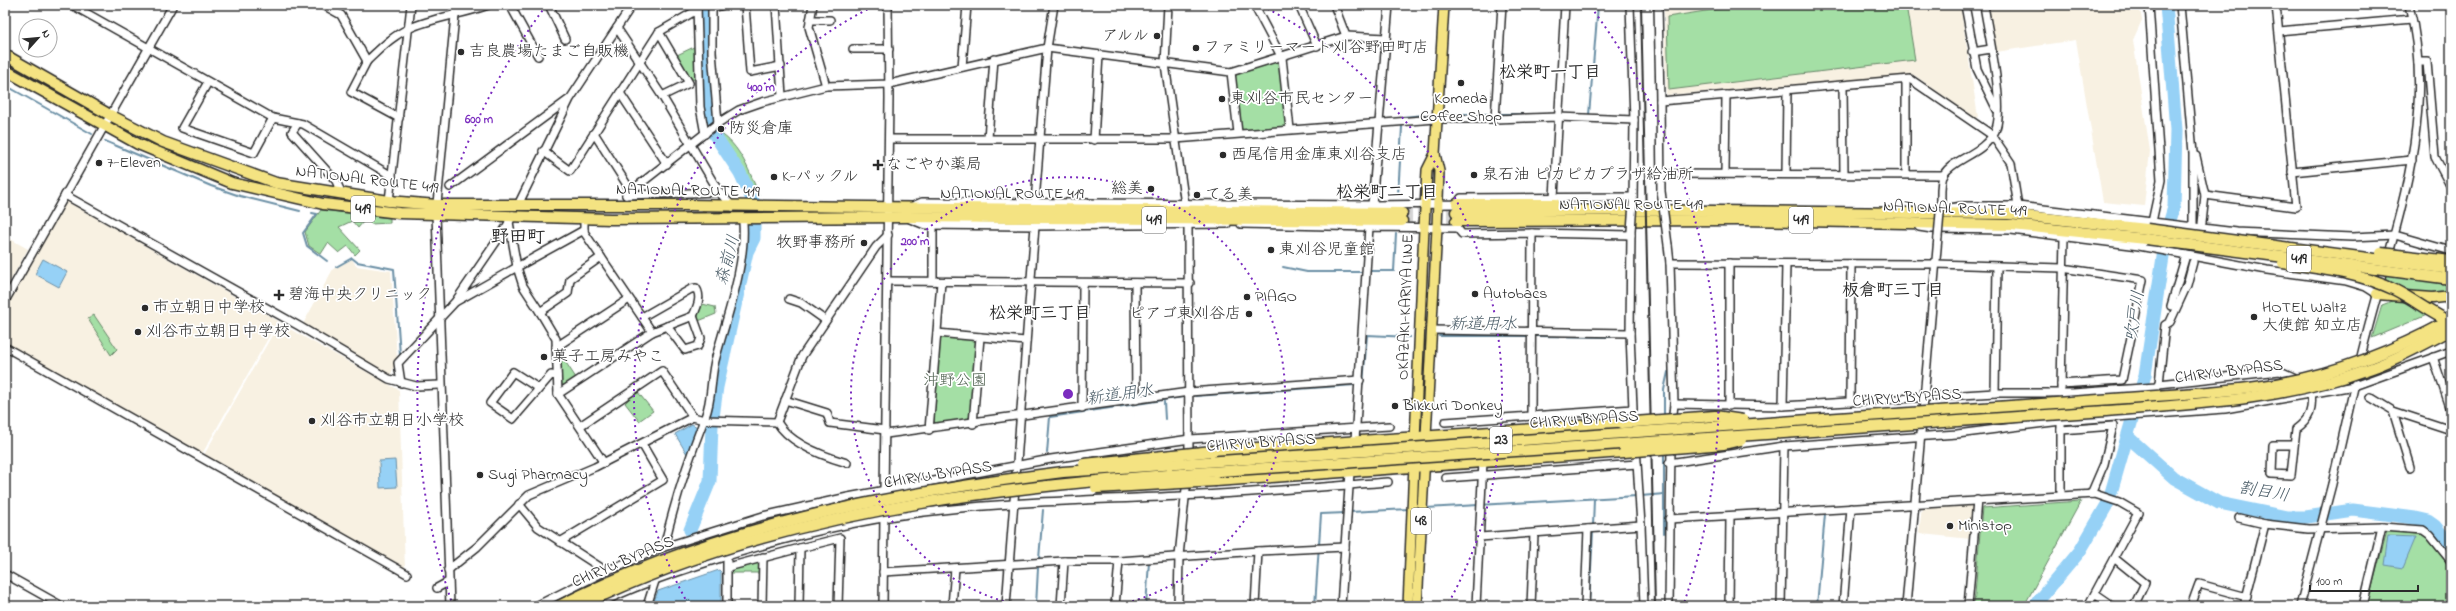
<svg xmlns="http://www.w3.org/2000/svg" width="2456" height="611" font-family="'Indie Flower','Klee One',sans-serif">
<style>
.built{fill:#f8f1e2}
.green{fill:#a4dfa5;stroke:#688568}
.water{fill:#96d1f6;stroke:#6b8fa5}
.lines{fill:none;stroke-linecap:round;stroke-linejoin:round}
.stream{stroke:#6b8fa5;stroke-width:2}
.river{stroke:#96d1f6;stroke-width:13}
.highway-tunnel{stroke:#d5d5d5;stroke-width:10;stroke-dasharray:10 5;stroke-linecap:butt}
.minor-casing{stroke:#2b2b2b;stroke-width:10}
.major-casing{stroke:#2b2b2b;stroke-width:12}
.highway-casing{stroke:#2b2b2b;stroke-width:13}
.minor{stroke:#fff;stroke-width:7}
.major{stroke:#f4e382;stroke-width:9}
.highway{stroke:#f4e382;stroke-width:10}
.rail{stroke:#2b2b2b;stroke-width:2}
.minor-bridge-casing{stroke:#2b2b2b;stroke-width:10;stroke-linecap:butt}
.highway-bridge-casing{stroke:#2b2b2b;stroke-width:13;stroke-linecap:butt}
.minor-bridge{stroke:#fff;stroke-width:7}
.highway-bridge{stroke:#f4e382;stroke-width:10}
.ring{fill:none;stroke:#7b2cbf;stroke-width:2;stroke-dasharray:2 4}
.poi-dot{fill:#2b2b2b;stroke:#fff;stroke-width:1.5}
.labels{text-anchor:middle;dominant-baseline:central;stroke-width:3.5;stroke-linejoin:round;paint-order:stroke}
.shield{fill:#fff;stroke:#6b6b6b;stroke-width:1}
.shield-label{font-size:15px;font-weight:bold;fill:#2b2b2b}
.poi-label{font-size:16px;fill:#2b2b2b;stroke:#fff;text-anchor:start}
.street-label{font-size:16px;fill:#2b2b2b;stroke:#fff}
.park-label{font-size:16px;fill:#4f6150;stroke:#fff}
.neighbourhood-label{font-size:17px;font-weight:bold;fill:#2b2b2b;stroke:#fff}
.water-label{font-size:17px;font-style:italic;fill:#4b5d68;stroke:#fff}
.quarter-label{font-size:18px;font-weight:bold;fill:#2b2b2b;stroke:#fff}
.centre{fill:#7b2cbf;stroke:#fff;stroke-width:2}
.ring-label{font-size:12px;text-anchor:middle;font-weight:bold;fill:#7b2cbf;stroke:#fff;stroke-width:3.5;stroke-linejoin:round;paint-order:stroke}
</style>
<rect width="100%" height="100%" fill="#fff"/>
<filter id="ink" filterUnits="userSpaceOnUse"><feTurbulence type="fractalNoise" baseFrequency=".025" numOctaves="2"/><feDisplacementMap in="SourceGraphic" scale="8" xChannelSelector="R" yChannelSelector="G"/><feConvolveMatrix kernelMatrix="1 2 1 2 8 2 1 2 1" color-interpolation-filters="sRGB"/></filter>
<g filter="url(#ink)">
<g class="built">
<polygon points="1664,5 1960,5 1978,117 1975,118 1914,75 1666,95"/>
<polygon points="1988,5 2139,5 2142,20 2133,40 2150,151 2144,206 2103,202 2076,40 1996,52"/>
<polygon points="66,201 278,321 202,454 5,342 5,308"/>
<polygon points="5,236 28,249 5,290"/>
<polygon points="352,259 356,266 391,271 397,358 390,377 303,324 333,269"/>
<polygon points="279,323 399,390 405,569 204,455"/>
<polygon points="1970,504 1973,507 1971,539 1921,534 1919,532 1922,507"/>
</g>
<g class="green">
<polygon points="1744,5 1906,5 1915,60 1669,90 1667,17"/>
<polygon points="696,46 697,80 692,79 677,55"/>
<polygon points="1279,61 1287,127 1241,130 1235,75"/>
<path d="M718,132C740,144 751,174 759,196L753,193L717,137Z"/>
<polygon points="321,210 390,218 390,223 371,224 368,220 363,222 358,228 352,221 339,227 360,250 355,255 348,246 339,253 328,243 321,254 309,246 305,232"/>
<path d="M2386,273L2451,284V290C2428,303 2407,290 2386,279Z"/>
<polygon points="2398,299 2427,315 2372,338 2382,305"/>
<polygon points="698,303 715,307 716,314 696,322"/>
<polygon points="94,315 117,349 111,355 88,319"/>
<polygon points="942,337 974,340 976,343 970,419 936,426 934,423 940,339"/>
<polygon points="559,352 578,381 564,390 561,387"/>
<polygon points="637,391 653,411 639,421 625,403"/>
<polygon points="2081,501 2024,606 1974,606 1982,508"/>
<polygon points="2387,531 2426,535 2451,564 2451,603 2448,606 2367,606"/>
<polygon points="760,561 760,573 730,573 730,569"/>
</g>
<g class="water">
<polygon points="43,259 67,272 59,287 35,274"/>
<polygon points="692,424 697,427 687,454 675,434"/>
<polygon points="395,460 397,487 380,488 379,461"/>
<polygon points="2388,536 2416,537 2403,568 2384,565"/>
<polygon points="719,570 721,572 721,606 652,606 658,591"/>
</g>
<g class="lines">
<g class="stream">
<polyline points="5,85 92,134"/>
<polyline points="1450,114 1489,114"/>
<polyline points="1500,114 1542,114"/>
<polyline points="1589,115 1598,5"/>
<polyline points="1402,117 1425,115"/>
<polyline points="105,141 211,186 240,196 300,211"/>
<polyline points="1398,195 1402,127"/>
<polyline points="312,213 317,214 303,233 307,246 327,261"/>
<polyline points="336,267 352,258 357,262 394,269 400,355"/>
<polyline points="1283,267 1307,272 1363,272"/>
<polyline points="1371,271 1394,271 1396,234"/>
<polyline points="1439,336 1526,336"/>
<polyline points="1535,336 1611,337"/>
<polyline points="1363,384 1367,335 1410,337"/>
<polyline points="1195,396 1355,385"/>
<polyline points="1164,402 1165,419"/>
<polyline points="1664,416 1664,390 1668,372"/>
<polyline points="1664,452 1664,533"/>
<polyline points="1047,453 1050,417 1183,397"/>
<polyline points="1641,496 1664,494"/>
<polyline points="1426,508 1637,496"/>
<polyline points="1350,512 1409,509"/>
<polyline points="1593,527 1594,498"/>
<polyline points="1039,559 1043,510"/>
<polyline points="1036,606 1038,568"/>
<polyline points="1146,606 1149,562"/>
<polyline points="1315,606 1321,514 1346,513"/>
<polyline points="1589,606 1593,531"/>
<polyline points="1817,606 1825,514"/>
</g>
<g class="river">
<polyline points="2128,437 2174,478 2219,503 2287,517 2306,517 2353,510 2415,518 2428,521 2435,526 2451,546"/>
<polyline points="690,530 710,481 712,425 717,387 747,252 754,238 754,203 740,173 712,131 708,120 704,53 704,5"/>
<polyline points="2034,606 2080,551 2108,503 2145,375 2167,231 2174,207 2176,130 2166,5"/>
</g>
<g class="highway-tunnel">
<polyline points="1402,213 1456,212"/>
<polyline points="1402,221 1456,221"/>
</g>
<defs>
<g id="minor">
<polyline points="72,5 273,118 303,124 392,176"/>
<path d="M323,5L341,15L367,61C380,49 392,36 408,29C433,17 462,15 488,5"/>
<polyline points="510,5 538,56"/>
<polyline points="549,5 565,39"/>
<polyline points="712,5 712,52 718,123"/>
<polyline points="745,5 750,72 781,66"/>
<polyline points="776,5 782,96"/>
<polyline points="813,5 809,27 826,86"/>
<polyline points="1168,5 1165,64 1188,226 1189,457"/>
<polyline points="1254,5 1282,58 1290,129"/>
<polyline points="1334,5 1346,36"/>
<polyline points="1389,5 1372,205 1457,204 1461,198 1633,197"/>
<polyline points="1630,5 1634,120 1633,202"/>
<polyline points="1658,5 1660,101 1910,79 1992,135 2011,163 2018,206"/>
<polyline points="1965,5 1977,69 1997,110"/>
<polyline points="2149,5 2161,180 2152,222"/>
<polyline points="2180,5 2193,153 2193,227"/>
<polyline points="697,7 700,107 705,134"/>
<polyline points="712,8 724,5"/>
<polyline points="1301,10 1317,46"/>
<polyline points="810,20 830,20"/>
<polyline points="617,28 662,96 719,192"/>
<polyline points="2279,31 2412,19"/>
<polyline points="659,32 689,83 662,96"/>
<polyline points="853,49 889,49"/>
<polyline points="1972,52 1991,49"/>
<polyline points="367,61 351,92 399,118"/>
<polyline points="2418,62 2427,62 2435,157 2451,187"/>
<polyline points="962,67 967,5"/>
<polyline points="1231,72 1238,133"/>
<polyline points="1906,80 1906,174"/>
<polyline points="208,82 182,128 254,153 273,118"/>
<polyline points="1843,86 1844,174"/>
<polyline points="620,93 667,164"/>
<polyline points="1660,101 1661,191"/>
<polyline points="1495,119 1558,117 1634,120"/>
<polyline points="298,123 292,132 336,181 342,194"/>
<polyline points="594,133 631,191"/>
<polyline points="988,138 994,59"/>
<polyline points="889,139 1175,139 1436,119 1495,119 1502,5"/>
<polyline points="1094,140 1099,55"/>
<polyline points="543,151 570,171 659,32 697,10"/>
<polyline points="2196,156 2205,195"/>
<polyline points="2292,172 2412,160"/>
<polyline points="1725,173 1726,95"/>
<polyline points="1786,173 1787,90"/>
<polyline points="1659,174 1944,175"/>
<polyline points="450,187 568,100"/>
<polyline points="65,195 299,326 389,379 416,386 440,385"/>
<polyline points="626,195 718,123 739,110 762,102 826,86 889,84 1047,48 1231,72 1346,36 1386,38"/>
<polyline points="626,195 719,192 733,207"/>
<polyline points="1554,197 1565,5"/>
<polyline points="389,201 411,5"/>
<path d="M1941,201C1941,193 1940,182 1944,174C1954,158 1984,154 1995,131C2006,108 1988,33 1984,5"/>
<polyline points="1035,202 1047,48 1054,5"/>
<polyline points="518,205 570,99 632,5"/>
<polyline points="913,206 922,202 1372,205"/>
<polyline points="1937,210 1962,206 2018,206 2236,232 2352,237 2395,235 2451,251"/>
<polyline points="584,218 584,232 652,332"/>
<polyline points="910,219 925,225 1035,226 1227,224"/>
<polyline points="2202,223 2205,195 2296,207 2276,5"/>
<polyline points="1241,224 1369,227"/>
<polyline points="1919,227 1932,229 2011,230 2139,246 2267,270 2346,281 2366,287 2377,294"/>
<polyline points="1532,233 1631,235"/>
<polyline points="1668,245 1670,263 1674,404 1671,434"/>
<polyline points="1670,263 1936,264 2062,268 2143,280 2122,380 2061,384"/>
<polyline points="887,281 1190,283"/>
<polyline points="933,281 933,225"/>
<polyline points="1135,283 1136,400"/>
<polyline points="789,299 801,303 825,320"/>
<polyline points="5,301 173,5"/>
<polyline points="457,301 517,267 509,222"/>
<polyline points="2171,306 2186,255"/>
<polyline points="540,312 523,286 517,267 584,230"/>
<polyline points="667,326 685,350 698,346 701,338 693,316"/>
<polyline points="1431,330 1630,333"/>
<polyline points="937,333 1026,341"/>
<polyline points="5,347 407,574"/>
<polyline points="556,347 629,299"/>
<polyline points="2433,357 2451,410"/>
<path d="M2359,365C2386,246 2441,128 2409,5"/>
<polyline points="401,383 398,363 455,302 507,226 513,215"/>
<polyline points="2159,384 2165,325 2170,322 2187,285 2193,262"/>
<polyline points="538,388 513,372 490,403 513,419 551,375 557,376"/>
<polyline points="2061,388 2064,237"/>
<polyline points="1995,393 1997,266"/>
<polyline points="558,394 556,339 540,312 568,293 570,279 601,257"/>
<polyline points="2370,397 2393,411 2451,430"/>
<polyline points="2061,399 2061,495"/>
<polyline points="785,400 827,413 830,423 885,430"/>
<polyline points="1850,402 1851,265"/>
<polyline points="1674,404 1783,406 1995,393 2073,393 2156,387 2159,384 2280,371 2300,380"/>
<polyline points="1729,406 1729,263"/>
<polyline points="1783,406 1786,264"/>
<polyline points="1082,408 1083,283"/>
<polyline points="2393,411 2410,467"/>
<path d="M777,422C790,444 823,456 847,463"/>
<polyline points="1445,422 1633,409 1630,333 1631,231"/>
<polyline points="973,424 980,337"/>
<polyline points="580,426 662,371 693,417"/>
<polyline points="929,430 941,282"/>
<polyline points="2061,430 2113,426 2104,464 2091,494"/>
<polyline points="886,434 1189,392 1360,380"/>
<polyline points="1355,440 1369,227 1457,228 1462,234 1532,233 1531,416"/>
<path d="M2294,445H2273L2272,474L2291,475L2296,429C2310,419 2313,410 2311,393"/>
<polyline points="1636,447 1641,525"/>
<path d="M604,463L558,394L652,332L693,316C697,307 702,297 696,288L691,289L642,317"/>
<polyline points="1669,463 1784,446 1957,434 2061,421 2225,409 2354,386 2451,351"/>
<polyline points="1446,478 1637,464"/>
<polyline points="884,495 889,98 888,5"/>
<polyline points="519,504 538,527 606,571"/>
<polyline points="2239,518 2265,524 2308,529 2382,527 2423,530 2430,535 2451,561"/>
<polyline points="1669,519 2095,494 2119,502 2138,513 2088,606"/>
<polyline points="1480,537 1641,525 1644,606"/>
<polyline points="560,542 663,480 642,444"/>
<path d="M664,547C674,503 689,458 705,417C713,398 710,376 716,357C727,316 746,265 743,223"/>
<polyline points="800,548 840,538 838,606"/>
<polyline points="2114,558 2145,583 2134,606"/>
<polyline points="728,567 800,548 799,606"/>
<polyline points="448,570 477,547 529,495 595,467 693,417 704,420 777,422 802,356 876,247 888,235"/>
<polyline points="883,572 1064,561 1119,561 1258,551 1345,547"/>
<polyline points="5,574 62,606"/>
<polyline points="437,588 448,582"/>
<polyline points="2096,595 2112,606"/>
<polyline points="450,606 436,214 456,5"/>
<polyline points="536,606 606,571 664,547 763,516 848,497 1051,459 1190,439 1389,426"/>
<path d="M595,606C629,588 668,575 705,563C781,538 862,518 942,510C1021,501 1101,500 1181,496C1250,493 1319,487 1388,482"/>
<polyline points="647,606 655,581"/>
<polyline points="727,606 727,562"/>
<polyline points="762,606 763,557"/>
<polyline points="883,606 884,513"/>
<polyline points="952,606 955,568"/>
<polyline points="1006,606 1035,226"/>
<polyline points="1061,606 1064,561"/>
<polyline points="1115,606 1119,561"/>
<polyline points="1178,606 1179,556 1187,479"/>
<polyline points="1255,606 1258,551"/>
<polyline points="1341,606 1350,472"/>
<polyline points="1476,606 1483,461"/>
<polyline points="1531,606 1534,534"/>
<polyline points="1585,606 1588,529"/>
<polyline points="1669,606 1671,445"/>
<polyline points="1729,606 1730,516"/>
<polyline points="1781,606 1784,446"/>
<polyline points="1843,606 1851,508"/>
<polyline points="1906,606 1938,237"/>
<polyline points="1968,606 1977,500"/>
<polyline points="2191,606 2199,584 2247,597"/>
<polyline points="2244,606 2265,524"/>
<polyline points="2300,606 2332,484 2355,383"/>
<polyline points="2363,606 2382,527"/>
</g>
<g id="major">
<polyline points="1408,606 1424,228 1427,170 1435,154"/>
<polyline points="1417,606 1437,228 1439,171 1435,154 1444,5"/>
</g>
<g id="highway">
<polyline points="5,55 110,115 163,142 276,183 389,201 437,205 686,205 1402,213"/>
<polyline points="5,70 138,144 232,183 323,204 399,213 611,219 907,217 1402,221"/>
<polyline points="1457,204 1555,204"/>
<polyline points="1456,212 1626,210 2008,214 2147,229"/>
<polyline points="1456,221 1742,220 2012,225 2146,239"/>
<polyline points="2377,294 2433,298 2451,296"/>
<polyline points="1213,451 1621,423"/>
<polyline points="1216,481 1624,452"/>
</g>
</defs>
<use href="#minor" class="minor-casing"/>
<use href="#major" class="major-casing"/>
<use href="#highway" class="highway-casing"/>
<use href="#minor" class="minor"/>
<use href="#major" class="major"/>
<use href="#highway" class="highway"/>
<polyline class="rail" points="1641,5 1655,606"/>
<defs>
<g id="minor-bridge">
<polyline points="1661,191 1668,245"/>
<polyline points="1631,231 1633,202"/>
<polyline points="1938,237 1941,201"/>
</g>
<g id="highway-bridge">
<polyline points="2147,229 2451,269"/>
<polyline points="2146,239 2451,279"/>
<polyline points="2381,253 2451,261"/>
<path d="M2283,263C2322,269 2360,273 2395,290C2415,300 2431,314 2451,322"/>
<polyline points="1621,423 1715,416 1743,420"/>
<polyline points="1624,452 1724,444 1741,440"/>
<polyline points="1084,464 1213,451"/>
<polyline points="1096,488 1216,481"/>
<path d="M559,606C718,525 888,494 1063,472L2184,394C2210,392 2237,390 2263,386C2329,377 2392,352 2451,320"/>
<path d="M580,606C824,487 1104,480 1370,461C1615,444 1860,427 2106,411C2194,404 2285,400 2369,369C2398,359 2424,344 2451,330"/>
</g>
</defs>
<use href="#minor-bridge" class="minor-bridge-casing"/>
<use href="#highway-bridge" class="highway-bridge-casing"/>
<use href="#minor-bridge" class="minor-bridge"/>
<use href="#highway-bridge" class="highway-bridge"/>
</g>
</g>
<g class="ring">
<path d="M1021 606A217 217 0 1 1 1115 606"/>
<path d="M688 604A434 434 0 0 1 874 6M1262 6A434 434 0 0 1 1448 604"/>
<path d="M453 606A650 650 0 0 1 545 7M1591 7A650 650 0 0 1 1683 606"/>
</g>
<g class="poi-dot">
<circle cx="1157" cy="36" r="4"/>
<circle cx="1196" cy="48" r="4"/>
<circle cx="461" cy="52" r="4"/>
<circle cx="1461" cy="83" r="4"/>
<circle cx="1222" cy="99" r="4"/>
<circle cx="721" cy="129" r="4"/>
<circle cx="1223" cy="155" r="4"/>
<circle cx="99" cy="163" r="4"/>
<path d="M876 159h4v4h4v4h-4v4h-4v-4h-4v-4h4z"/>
<circle cx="1474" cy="175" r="4"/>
<circle cx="774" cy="177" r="4"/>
<circle cx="1151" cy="189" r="4"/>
<circle cx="1197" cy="195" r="4"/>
<circle cx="864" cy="243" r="4"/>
<circle cx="1271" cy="250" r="4"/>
<circle cx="1475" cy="294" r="4"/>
<path d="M277 289h4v4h4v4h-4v4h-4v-4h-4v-4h4z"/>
<circle cx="1247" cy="297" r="4"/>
<circle cx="145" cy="308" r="4"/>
<circle cx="1249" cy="314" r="4"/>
<circle cx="2254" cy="317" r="4"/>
<circle cx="138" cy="332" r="4"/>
<circle cx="544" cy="357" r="4"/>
<circle cx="1395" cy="406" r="4"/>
<circle cx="312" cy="421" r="4"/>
<circle cx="480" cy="475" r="4"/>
<circle cx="1950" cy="526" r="4"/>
</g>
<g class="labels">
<g class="shield">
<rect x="351" y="196" width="24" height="26" rx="3"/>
<rect x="1142" y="207" width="24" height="26" rx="3"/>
<rect x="1789" y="207" width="24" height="26" rx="3"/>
<rect x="2287" y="246" width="24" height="26" rx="3"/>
<rect x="1490" y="427" width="22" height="26" rx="3"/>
<rect x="1411" y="508" width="20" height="26" rx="3"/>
</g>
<g class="shield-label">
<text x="363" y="209">419</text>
<text x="1154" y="220">419</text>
<text x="1801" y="220">419</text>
<text x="2299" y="259">419</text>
<text x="1501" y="440">23</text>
<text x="1421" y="521">48</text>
</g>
<g class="poi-label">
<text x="1149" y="36" text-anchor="end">アルル</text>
<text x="1204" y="48">ファミリーマート刈谷野田町店</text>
<text x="469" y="52">吉良農場たまご自販機</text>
<text x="1230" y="99">東刈谷市民センター</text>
<text x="1461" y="99" text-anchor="middle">Komeda<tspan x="1461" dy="18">Coffee Shop</tspan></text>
<text x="729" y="129">防災倉庫</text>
<text x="1231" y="155">西尾信用金庫東刈谷支店</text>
<text x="107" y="163">7-Eleven</text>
<text x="886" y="165">なごやか薬局</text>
<text x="1482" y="175">泉石油 ピカピカプラザ給油所</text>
<text x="782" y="177">K-パックル</text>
<text x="1143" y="189" text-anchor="end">総美</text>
<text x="1205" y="195">てる美</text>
<text x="856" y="243" text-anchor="end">牧野事務所</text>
<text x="1279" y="250">東刈谷児童館</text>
<text x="1483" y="294">Autobacs</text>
<text x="288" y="295">碧海中央クリニック</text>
<text x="1255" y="297">PIAGO</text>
<text x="153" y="308">市立朝日中学校</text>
<text x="2262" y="308">HOTEL Waltz<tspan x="2262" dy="18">大使館 知立店</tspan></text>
<text x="1241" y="314" text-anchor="end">ピアゴ東刈谷店</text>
<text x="146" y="332">刈谷市立朝日中学校</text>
<text x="552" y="357">菓子工房みやこ</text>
<text x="1403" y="406">Bikkuri Donkey</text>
<text x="320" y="421">刈谷市立朝日小学校</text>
<text x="488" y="475">Sugi Pharmacy</text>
<text x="1958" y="526">Ministop</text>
</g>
<g class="street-label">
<text transform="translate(367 180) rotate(7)">NATIONAL ROUTE 419</text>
<text transform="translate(688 191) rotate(1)">NATIONAL ROUTE 419</text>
<text x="1012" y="194">NATIONAL ROUTE 419</text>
<text x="1631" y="205">NATIONAL ROUTE 419</text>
<text transform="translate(1955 209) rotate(2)">NATIONAL ROUTE 419</text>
<text transform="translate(1406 307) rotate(-88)">OKAZAKI-KARIYA LINE</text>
<text transform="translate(2229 372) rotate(-7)">CHIRYU BYPASS</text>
<text transform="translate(1907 398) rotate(-4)">CHIRYU BYPASS</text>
<text transform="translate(1584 420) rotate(-4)">CHIRYU BYPASS</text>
<text transform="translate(1261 443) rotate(-4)">CHIRYU BYPASS</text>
<text transform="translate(938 475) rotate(-9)">CHIRYU BYPASS</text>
<text transform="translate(623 562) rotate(-23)">CHIRYU BYPASS</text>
</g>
<g class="park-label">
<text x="955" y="381">沖野公園</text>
</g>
<g class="neighbourhood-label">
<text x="1550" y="72">松栄町一丁目</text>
<text x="1387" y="192">松栄町二丁目</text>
<text x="1893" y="290">板倉町三丁目</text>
<text x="1040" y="313">松栄町三丁目</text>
</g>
<g class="water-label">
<text transform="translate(728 260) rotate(-75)">森前川</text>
<text transform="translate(2135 316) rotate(-81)">吹戸川</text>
<text x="1483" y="324">新道用水</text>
<text transform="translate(1120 395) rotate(-8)">新道用水</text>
<text transform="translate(2264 492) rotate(10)">割目川</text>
</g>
<g class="quarter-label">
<text x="518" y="238">野田町</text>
</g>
</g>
<circle cx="1068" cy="394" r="6" class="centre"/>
<g class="ring-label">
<text x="761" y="91">400 m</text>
<text x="479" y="123">600 m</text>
<text x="915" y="245">200 m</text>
</g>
<rect width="2456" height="611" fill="none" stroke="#fff" stroke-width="20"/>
<rect x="10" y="10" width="2436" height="591" fill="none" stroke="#2b2b2b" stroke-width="1.5" filter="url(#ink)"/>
<g transform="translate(38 38) rotate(63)"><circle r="19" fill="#ffffff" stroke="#aaaaaa"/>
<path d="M0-3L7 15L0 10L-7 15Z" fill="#2b2b2b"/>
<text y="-6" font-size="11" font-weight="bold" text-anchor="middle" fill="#2b2b2b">N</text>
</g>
<path d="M2310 585v6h108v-6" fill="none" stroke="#2b2b2b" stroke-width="2"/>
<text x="2316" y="585" font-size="12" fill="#2b2b2b" stroke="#ffffff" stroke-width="3" paint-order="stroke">100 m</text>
</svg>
